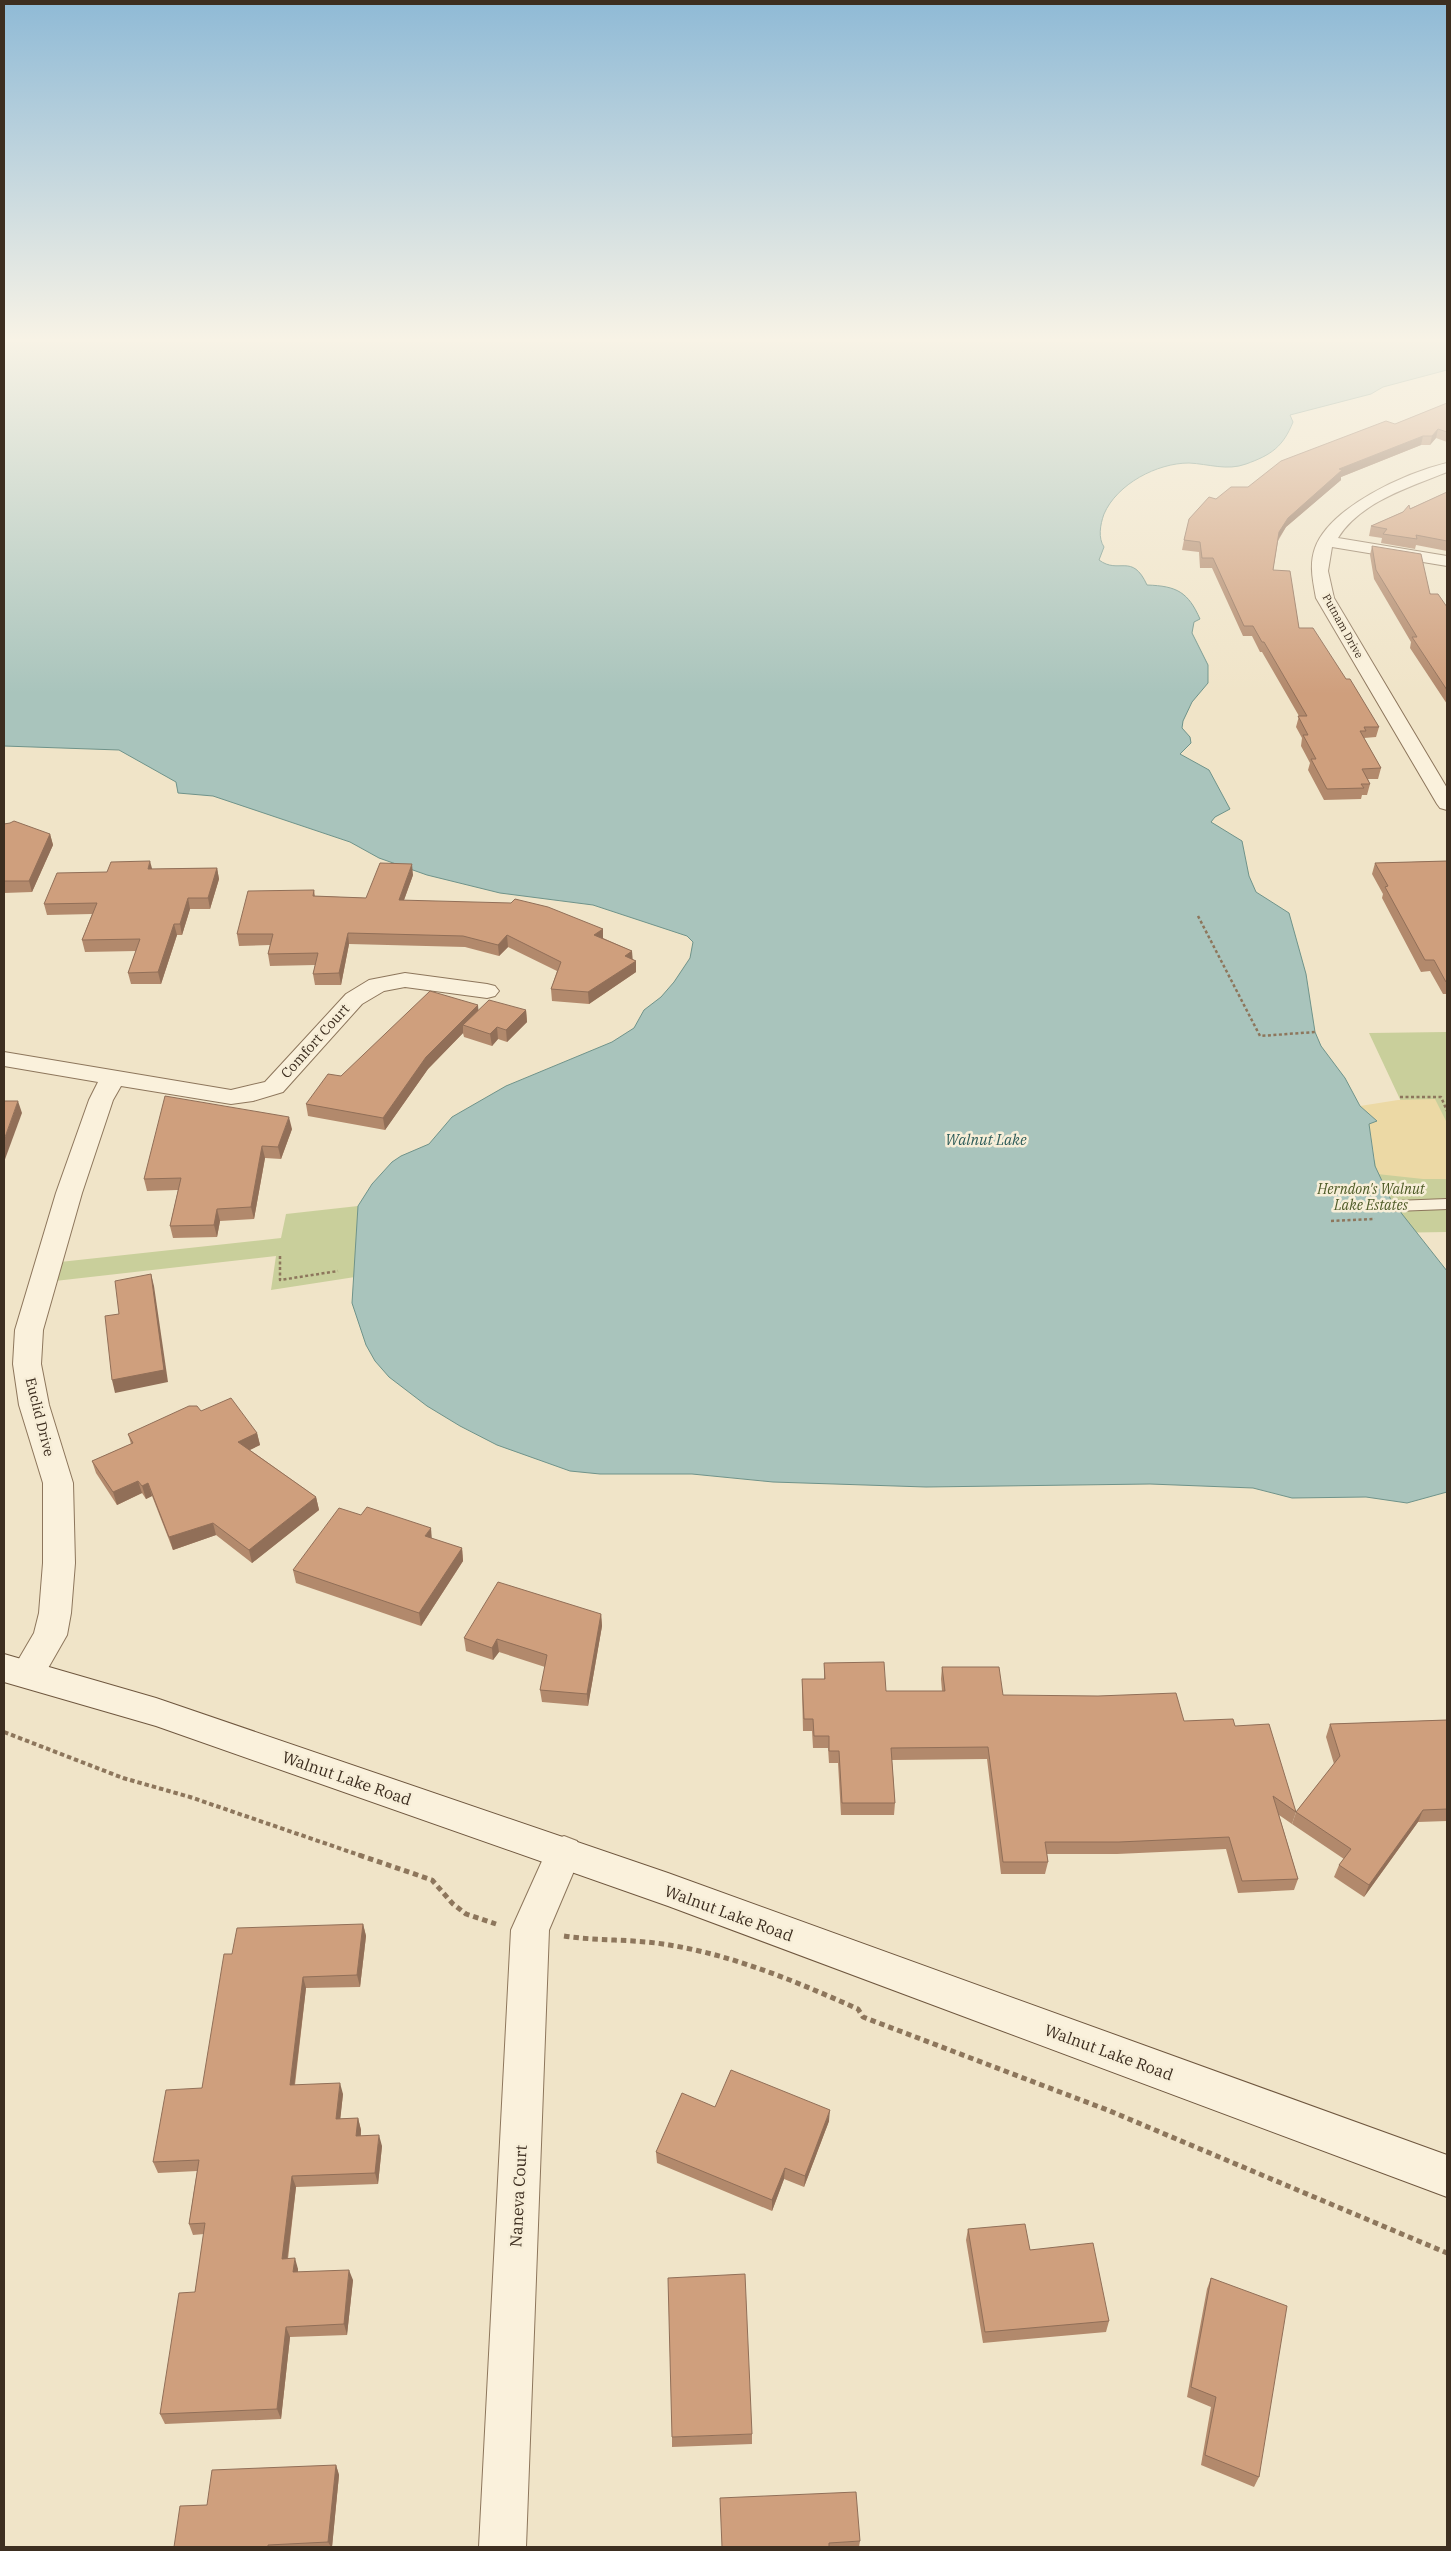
<svg xmlns="http://www.w3.org/2000/svg" width="1451" height="2551" font-family="'IBM Plex Serif',serif">
<style>
.green{fill:#c9cf9b}
.sand{fill:#ecd9a5}
.water{fill:#a9c4bc;stroke:#6f938a}
.lines{fill:none;stroke-linecap:round;stroke-linejoin:round}
.lane-casing{stroke:#8d765c;stroke-width:2}
.street-casing{stroke:#8d765c;stroke-width:2}
.secondary-casing{stroke:#6f573f;stroke-width:2}
.path-far2{stroke:#8d765c;stroke-width:2.5;stroke-dasharray:3 2.5;stroke-linecap:butt}
.path-far1{stroke:#8d765c;stroke-width:4;stroke-dasharray:4.5 3;stroke-linecap:butt}
.path{stroke:#8d765c;stroke-width:5;stroke-dasharray:5.5 4;stroke-linecap:butt}
.lane{fill:#faf1dc;fill-rule:evenodd}
.street{fill:#faf1dc;fill-rule:evenodd}
.secondary{fill:#faf1dc;fill-rule:evenodd}
.wall{fill:#b2896c}
.shaded-wall{fill:#916f58}
.building{fill:#cf9f7d;stroke:#916f58}
.labels{text-anchor:middle;dominant-baseline:central;stroke-width:5;stroke-linejoin:round;paint-order:stroke}
.far-street-label{font-size:11px;fill:#3d2e20;stroke:#f7eed8}
.street-label{font-size:14px;fill:#3d2e20;stroke:#f7eed8}
.park-label{font-size:14px;font-style:italic;fill:#4d5a26;stroke:#f7eed8}
.water-label{font-size:15px;font-style:italic;fill:#2f5d5a;stroke:#f7eed8}
.near-street-label{font-size:16px;fill:#3d2e20;stroke:#f7eed8}
</style>
<rect width="100%" height="100%" fill="#f0e4c8"/>
<g class="green">
<polygon points="1447,1032 1447,1232 1319,1234 1292,1162 1428,1159 1369,1033"/>
<polygon points="358,1206 355,1277 271,1290 276,1256 55,1281 60,1262 281,1238 286,1214"/>
</g>
<polygon class="sand" points="1435,1099 1447,1123 1447,1179 1423,1179 1377,1174 1369,1123 1377,1121 1360,1106 1398,1100"/>
<path class="water" d="M4,337H1447V370L1383,387L1371,394L1290,415L1293,422C1283,447 1271,455 1246,464C1227,471 1209,464 1189,463C1157,463 1117,484 1104,514C1100,525 1098,538 1104,547L1099,560C1119,575 1132,552 1147,585C1177,586 1188,592 1200,619L1194,622L1192,633L1208,665V683L1192,702L1183,721L1182,728L1190,737L1191,743L1180,754L1209,770L1230,809L1215,817L1211,822L1242,841L1249,876L1256,892L1289,913L1306,974L1315,1032L1321,1046L1345,1078L1360,1106L1377,1121L1369,1124L1375,1166L1391,1200L1447,1271V1492L1407,1503L1366,1497L1292,1498L1253,1488L1150,1484L926,1487L773,1482L692,1474H600L570,1471L497,1445L460,1426L427,1406L389,1377L375,1361L366,1345L352,1303L358,1206L372,1184L392,1162L401,1156L429,1144L452,1117L506,1086L612,1042L634,1028L644,1010L661,997L674,982L690,958L693,942L687,936L593,905L500,893L427,875L379,858L350,842L213,796L178,793L176,782L119,750L4,746Z"/>
<g class="lines">
<defs>
<polygon id="lane" points="1447,1199 1447,1209 1395,1211 1389,1210 1387,1206 1389,1202 1395,1201"/>
<g id="street">
<path d="M1447,463V472C1410,487 1360,502 1338,538L1447,556V566L1332,547L1328,571L1334,598L1447,788V810L1440,808L1437,804L1316,598C1313,581 1309,565 1315,548C1330,507 1405,473 1447,463Z"/>
<polygon points="405,973 487,984 495,986 499,991 495,996 487,998 405,987 384,991 362,1004 283,1092 253,1101 231,1104 121,1086 113,1100 82,1193 43,1330 41,1364 49,1405 73,1483 75,1563 71,1613 67,1635 39,1684 27,1688 15,1684 10,1674 34,1633 39,1613 43,1563 43,1483 19,1405 13,1364 15,1330 56,1193 89,1100 98,1082 4,1066 4,1052 231,1090 265,1082 346,994 369,980"/>
<polygon points="564,1836 577,1841 582,1852 549,1930 526,2547 479,2547 511,1930 551,1841"/>
</g>
<polygon id="secondary" points="4,1654 156,1698 668,1873 1447,2155 1447,2197 668,1906 156,1726 4,1682"/>
</defs>
<use href="#lane" class="lane-casing"/>
<use href="#street" class="street-casing"/>
<use href="#secondary" class="secondary-casing"/>
<g class="path-far2">
<polyline points="1198,916 1260,1036 1315,1032"/>
<polyline points="1400,1097 1441,1097 1447,1111"/>
<polyline points="1331,1221 1375,1219"/>
<polyline points="280,1256 280,1280 338,1271"/>
</g>
<polyline class="path-far1" points="4,1732 123,1778 190,1797 362,1856"/>
<g class="path">
<polyline points="359,1855 432,1880 453,1904 466,1914 496,1924"/>
<path d="M564,1936C597,1941 630,1939 663,1944C731,1954 795,1981 858,2009L863,2017L1110,2111L1447,2253"/>
</g>
<use href="#lane" class="lane"/>
<use href="#street" class="street"/>
<use href="#secondary" class="secondary"/>
</g>
<g class="wall">
<polygon points="1447,403 1447,442 1436,438 1430,445 1421,445 1341,477 1341,480 1286,527 1278,541 1273,570 1299,628 1346,679 1379,727 1376,737 1364,738 1381,768 1378,779 1368,779 1370,784 1367,795 1362,795 1361,799 1324,800 1308,770 1310,763 1301,746 1302,738 1296,727 1299,716 1262,652 1260,652 1252,636 1243,636 1212,568 1200,568 1199,552 1182,550 1184,540 1216,499 1248,487 1395,424"/>
<polygon points="1447,492 1447,551 1416,545 1415,549 1381,543 1382,538 1369,536 1371,526"/>
<polygon points="1372,546 1447,607 1447,704 1410,648 1411,642 1374,579 1370,555"/>
<polygon points="4,824 50,834 53,845 32,892 4,893"/>
<polygon points="1447,861 1447,995 1447,994 1443,994 1430,971 1421,972 1382,898 1383,894 1372,874 1375,863"/>
<polygon points="217,868 219,879 210,909 190,909 182,935 177,935 161,984 131,984 128,973 136,951 85,952 82,940 92,914 47,915 44,904 107,872 152,869"/>
<polygon points="413,875 404,900 603,929 603,938 632,951 632,959 636,961 636,972 589,1004 552,1001 551,989 557,971 508,947 499,956 465,947 349,944 341,985 315,985 313,974 315,965 270,966 268,954 270,945 239,946 237,934 314,890 315,896 366,898"/>
<polygon points="478,1010 526,1010 527,1022 507,1042 498,1039 492,1046 464,1037 463,1033 428,1069 385,1130 308,1116 306,1104 341,1076"/>
<polygon points="292,1129 281,1159 265,1158 254,1219 220,1221 217,1237 173,1238 170,1226 178,1190 147,1191 144,1179"/>
<polygon points="201,1411 257,1433 260,1445 250,1450 316,1497 319,1510 252,1563 216,1535 173,1550 152,1496 146,1499 142,1493 117,1505 96,1473 92,1461 131,1444 128,1434"/>
<polygon points="432,1539 462,1548 463,1561 421,1626 296,1583 293,1570"/>
<polygon points="601,1614 602,1626 588,1706 542,1702 540,1690 545,1667 499,1652 493,1660 466,1651 464,1638"/>
<polygon points="824,1663 886,1691 942,1691 941,1679 942,1667 1003,1695 1184,1721 1235,1726 1296,1812 1292,1824 1279,1815 1298,1879 1294,1890 1238,1893 1226,1849 1117,1854 1047,1854 1048,1862 1045,1874 1001,1874 987,1759 892,1760 895,1803 894,1815 841,1815 838,1763 829,1763 828,1748 813,1748 812,1731 803,1731 802,1691 802,1679 824,1679"/>
<polygon points="1447,1720 1447,1821 1418,1822 1364,1897 1334,1877 1339,1865 1344,1859 1292,1824 1296,1812 1334,1764 1326,1737 1330,1724"/>
<polygon points="363,1924 366,1936 360,1987 306,1988 295,2085 343,2094 340,2119 358,2118 361,2130 361,2136 382,2146 378,2184 296,2187 288,2259 298,2269 298,2272 353,2280 347,2335 290,2337 281,2419 165,2424 160,2414 195,2292 204,2234 193,2235 189,2224 197,2171 158,2173 153,2162 202,2088 232,1954"/>
<polygon points="715,2107 829,2121 804,2187 784,2179 772,2211 657,2163 656,2152"/>
<polygon points="968,2229 1109,2321 1106,2332 983,2343 966,2240"/>
<polygon points="1211,2278 1259,2477 1254,2487 1201,2465 1211,2407 1187,2397 1207,2289"/>
<polygon points="752,2434 752,2444 672,2447 672,2437"/>
<polygon points="336,2465 339,2475 332,2547 174,2547 207,2505"/>
<polygon points="860,2541 859,2547 721,2547"/>
</g>
<g class="shaded-wall">
<polygon points="1438,429 1436,438 1430,445 1432,436"/>
<polygon points="1423,436 1421,445 1341,477 1341,480 1286,527 1277,541 1279,532 1288,518 1339,469"/>
<polygon points="50,834 53,845 32,892 29,881"/>
<polygon points="150,861 153,872 148,869"/>
<polygon points="412,864 413,875 400,911 399,900"/>
<polygon points="217,868 219,879 210,909 208,898"/>
<polygon points="188,898 190,909 182,935 180,924"/>
<polygon points="174,924 177,935 161,984 158,972"/>
<polygon points="603,929 603,941 594,935"/>
<polygon points="348,933 349,944 341,985 339,973"/>
<polygon points="507,935 508,947 499,956 498,945"/>
<polygon points="632,951 633,963 625,956"/>
<polygon points="636,961 636,972 589,1004 588,992"/>
<polygon points="478,1005 479,1017 463,1025 463,1033 428,1069 385,1130 383,1118 426,1057"/>
<polygon points="526,1010 527,1022 507,1042 506,1030"/>
<polygon points="497,1027 498,1039 492,1046 490,1034"/>
<polygon points="18,1101 22,1113 4,1162 4,1140"/>
<polygon points="289,1117 292,1129 281,1159 278,1147"/>
<polygon points="262,1146 265,1158 254,1219 251,1207"/>
<polygon points="217,1209 220,1221 217,1237 214,1225"/>
<polygon points="151,1274 154,1286 168,1382 115,1393 112,1380"/>
<polygon points="257,1433 260,1445 241,1454 238,1442"/>
<polygon points="138,1481 142,1493 117,1505 113,1492"/>
<polygon points="148,1483 152,1496 146,1499 142,1486"/>
<polygon points="316,1497 319,1510 252,1563 249,1550"/>
<polygon points="213,1523 216,1535 173,1550 169,1537"/>
<polygon points="431,1528 432,1541 425,1536"/>
<polygon points="462,1548 463,1561 421,1626 419,1613"/>
<polygon points="601,1614 602,1626 588,1706 587,1694"/>
<polygon points="497,1639 499,1652 493,1660 492,1648"/>
<polygon points="1423,1810 1418,1822 1364,1897 1369,1885"/>
<polygon points="363,1924 366,1936 360,1987 357,1975"/>
<polygon points="303,1977 306,1988 293,2096 290,2085"/>
<polygon points="340,2083 343,2094 339,2131 336,2119"/>
<polygon points="830,2110 829,2121 804,2187 805,2176"/>
<polygon points="358,2118 361,2130 360,2147 356,2136"/>
<polygon points="379,2135 382,2146 378,2184 375,2173"/>
<polygon points="785,2168 784,2179 772,2211 772,2200"/>
<polygon points="292,2176 296,2187 286,2269 282,2259"/>
<polygon points="295,2258 298,2269 297,2283 293,2272"/>
<polygon points="349,2270 353,2280 347,2335 344,2324"/>
<polygon points="286,2327 290,2337 281,2419 277,2409"/>
<polygon points="336,2465 339,2475 332,2547 331,2547 328,2542"/>
</g>
<g class="building">
<polygon points="1447,403 1447,432 1438,429 1432,436 1423,436 1339,469 1342,470 1288,518 1279,532 1273,570 1290,571 1299,628 1313,628 1346,679 1350,679 1379,727 1364,727 1366,731 1360,731 1381,768 1362,769 1370,784 1361,784 1364,788 1327,789 1311,759 1316,759 1303,735 1308,735 1298,716 1307,716 1264,642 1262,642 1253,626 1244,626 1213,558 1202,558 1200,542 1184,540 1189,519 1209,497 1216,499 1231,487 1248,487 1281,461 1386,421 1395,424"/>
<polygon points="1447,492 1447,541 1416,535 1417,539 1383,534 1387,529 1371,526 1403,512 1409,505 1410,509"/>
<polygon points="1372,546 1421,554 1430,594 1438,594 1447,607 1447,690 1412,637 1417,637 1376,570"/>
<polygon points="14,821 50,834 29,881 4,881 4,824 10,823"/>
<polygon points="150,861 148,869 217,868 208,898 188,898 180,924 174,924 158,972 128,973 140,939 82,940 97,903 44,904 57,873 107,872 111,862"/>
<polygon points="1447,861 1447,982 1446,982 1434,960 1425,960 1385,887 1388,886 1375,863"/>
<polygon points="380,863 412,864 399,900 511,903 515,899 548,907 603,929 594,935 632,951 625,956 636,961 588,992 551,989 561,962 507,935 498,945 463,936 348,933 339,973 313,974 318,953 268,954 273,934 237,934 248,891 314,890 313,896 366,898"/>
<polygon points="430,991 478,1005 426,1057 383,1118 306,1104 328,1074 341,1076"/>
<polygon points="489,1000 526,1010 506,1030 497,1027 490,1034 463,1025"/>
<polygon points="165,1096 289,1117 278,1147 262,1146 251,1207 217,1209 214,1225 170,1226 181,1178 144,1179"/>
<polygon points="4,1101 18,1101 4,1140"/>
<polygon points="151,1274 164,1370 112,1380 105,1316 119,1314 115,1281"/>
<polygon points="231,1398 257,1433 238,1442 316,1497 249,1550 213,1523 169,1537 148,1483 142,1486 138,1481 113,1492 92,1461 133,1443 128,1434 189,1406 197,1406 201,1411"/>
<polygon points="367,1507 431,1528 425,1536 462,1548 419,1613 293,1570 339,1508 361,1515"/>
<polygon points="498,1582 601,1614 587,1694 540,1690 547,1655 497,1639 492,1648 464,1638"/>
<polygon points="884,1662 886,1691 945,1691 942,1667 999,1667 1003,1695 1098,1696 1176,1693 1184,1721 1233,1719 1235,1726 1269,1724 1296,1812 1273,1796 1298,1879 1242,1881 1229,1837 1119,1842 1045,1842 1048,1862 1003,1862 988,1747 891,1748 895,1803 842,1803 839,1751 829,1751 829,1736 814,1736 813,1719 804,1719 802,1679 825,1679 824,1663"/>
<polygon points="1447,1720 1447,1809 1423,1810 1369,1885 1339,1865 1351,1849 1296,1812 1340,1756 1330,1724"/>
<polygon points="363,1924 357,1975 303,1977 290,2085 340,2083 336,2119 358,2118 356,2136 379,2135 375,2173 292,2176 282,2259 295,2258 293,2272 349,2270 344,2324 286,2327 277,2409 160,2414 179,2293 195,2292 205,2223 189,2224 199,2160 153,2162 166,2090 202,2088 224,1954 232,1954 237,1928"/>
<polygon points="731,2070 830,2110 805,2176 785,2168 772,2200 656,2152 682,2093 715,2107"/>
<polygon points="1025,2224 1030,2250 1093,2243 1109,2321 985,2332 968,2229"/>
<polygon points="745,2274 752,2434 672,2437 668,2278"/>
<polygon points="1211,2278 1287,2306 1259,2477 1205,2455 1216,2397 1191,2387"/>
<polygon points="336,2465 328,2542 268,2545 268,2547 174,2547 180,2506 207,2505 212,2470"/>
<polygon points="856,2492 860,2541 829,2543 829,2547 722,2547 720,2498"/>
</g>
<linearGradient id="sky" x2="0" y2="1"><stop stop-color="#8fbad6"/><stop offset="0.49" stop-color="#f8f3e6"/><stop offset="1" stop-color="#f8f3e6" stop-opacity="0"/></linearGradient>
<rect width="1451" height="694" fill="url(#sky)"/>
<g class="labels">
<g class="far-street-label">
<text transform="translate(1343 626) rotate(61)">Putnam Drive</text>
</g>
<g class="street-label">
<text transform="translate(315 1041) rotate(-48)">Comfort Court</text>
<text transform="translate(40 1417) rotate(76)">Euclid Drive</text>
</g>
<g class="park-label">
<text x="1371" y="1189">Herndon's Walnut<tspan x="1371" dy="16">Lake Estates</tspan></text>
</g>
<g class="water-label">
<text x="986" y="1139">Walnut Lake</text>
</g>
<g class="near-street-label">
<text transform="translate(347 1778) rotate(19)">Walnut Lake Road</text>
<text transform="translate(729 1913) rotate(20)">Walnut Lake Road</text>
<text transform="translate(1109 2052) rotate(20)">Walnut Lake Road</text>
<text transform="translate(518 2196) rotate(-87)">Naneva Court</text>
</g>
</g>
<rect width="1451" height="2551" fill="none" stroke="#3d2e20" stroke-width="10"/>
</svg>
